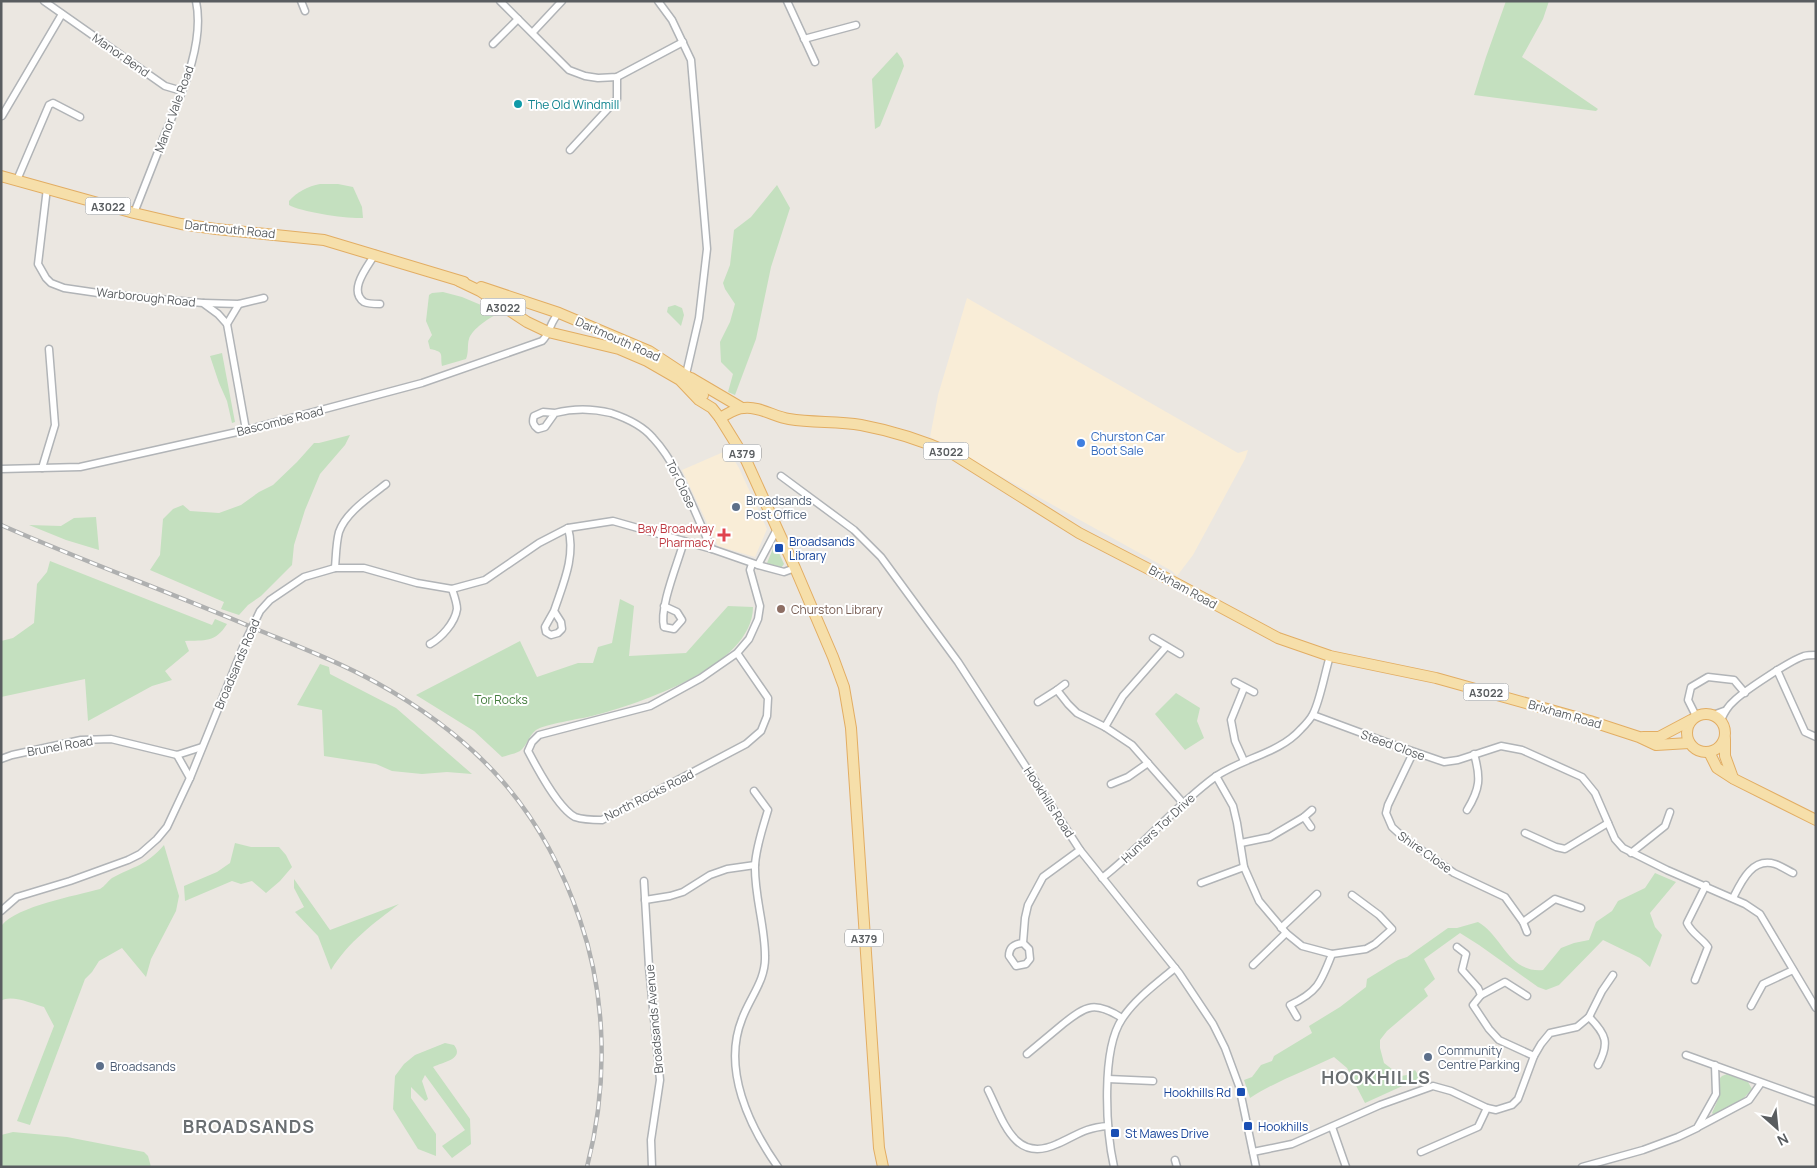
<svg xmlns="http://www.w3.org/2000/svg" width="1817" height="1168" font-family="Manrope,sans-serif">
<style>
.commercial{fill:#f9edd7}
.green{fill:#c4e0bf}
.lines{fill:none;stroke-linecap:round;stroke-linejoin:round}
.street-casing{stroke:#b1b4b7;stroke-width:9}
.primary-casing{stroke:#e2ad63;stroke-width:12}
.street{stroke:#fff;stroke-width:6}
.primary{stroke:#f6dfaa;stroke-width:10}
.rail-casing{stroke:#afb0b0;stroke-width:4.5}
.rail{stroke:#fff;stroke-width:2.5;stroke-dasharray:8;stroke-linecap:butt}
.culture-dot{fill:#0f9aa8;stroke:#fff;stroke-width:2}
.shop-dot{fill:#3f7fe0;stroke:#fff;stroke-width:2}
.service-dot{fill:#5c6f8a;stroke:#fff;stroke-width:2}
.health-dot{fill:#e0444e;stroke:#fff;stroke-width:2}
.transit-dot{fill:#1a4fb4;stroke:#fff;stroke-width:2}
.education-dot{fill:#8d6e63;stroke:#fff;stroke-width:2}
.labels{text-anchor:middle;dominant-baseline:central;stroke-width:4;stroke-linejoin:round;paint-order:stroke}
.shield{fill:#fff;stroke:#8b8e90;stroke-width:1}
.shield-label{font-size:11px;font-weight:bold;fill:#595d60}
.street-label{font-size:12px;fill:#595d60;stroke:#fff}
.culture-label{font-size:12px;fill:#0d838f;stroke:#fff;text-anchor:start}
.shop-label{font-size:12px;fill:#366cbe;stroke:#fff;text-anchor:start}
.service-label{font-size:12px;fill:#4e5e75;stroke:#fff;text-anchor:start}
.health-label{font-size:12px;fill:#be3a42;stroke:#fff;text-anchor:end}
.transit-label{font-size:12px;fill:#164399;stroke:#fff;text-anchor:start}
.education-label{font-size:12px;fill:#785e54;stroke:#fff;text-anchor:start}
.park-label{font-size:12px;fill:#427c3c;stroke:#fff}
.district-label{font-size:18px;font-weight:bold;letter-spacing:1px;fill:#6a6f72;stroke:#fff}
</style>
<rect width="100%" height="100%" fill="#ebe7e1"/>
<g class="commercial">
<polygon points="967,298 1238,453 1248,450 1245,459 1193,555 1177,576 1172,571 930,437 938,395"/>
<polygon points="728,450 739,468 767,529 755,557 718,546 682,470"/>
</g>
<g class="green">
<polygon points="1506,1 1549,1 1543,19 1522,57 1598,109 1596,111 1474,95 1486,57"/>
<polygon points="897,52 902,59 904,66 880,126 875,129 872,79"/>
<path d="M320,184H338L353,187L362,207L363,218C348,219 301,212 289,205V201C297,192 308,186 320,184Z"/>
<polygon points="777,185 790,208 771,267 756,339 735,395 728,392 733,374 721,362 720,342 730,322 735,304 725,289 723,283 730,265 734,230 751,217"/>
<path d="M443,292L462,297L500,313C490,317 472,329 469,339C467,345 469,352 466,359L442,366C440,354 445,352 430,349L428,341L432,335L426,321L429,295L432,293Z"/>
<polygon points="675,305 682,308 684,315 681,326 667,312 668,307"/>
<polygon points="222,353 235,422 232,423 227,401 219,383 210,356"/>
<polygon points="350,435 345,445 320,474 305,510 294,545 292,565 261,596 248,605 239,615 221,609 224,602 150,570 160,555 163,519 173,509 183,505 190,511 219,513 241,505 259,492 273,485 297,462 314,443 319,443"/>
<polygon points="96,517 99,550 66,540 29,525 61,526 74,518"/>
<polygon points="775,544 784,564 781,568 767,563"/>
<path d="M50,561L212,625L215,619L227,624C215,643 205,640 185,641L189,651L165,671L172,680L152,686L88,721L85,679L1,697V641L13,638L34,623L37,584L47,572Z"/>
<path d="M620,599L634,606L629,656L686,653L728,606L753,607C753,666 639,704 592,716C580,719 545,724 536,730C529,735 527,746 520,751C515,754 507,755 502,757L474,731L416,695L520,641L537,677L578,663H593L598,647L612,643Z"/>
<polygon points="320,664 329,667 330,674 396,708 472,774 447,772 422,774 392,771 376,764 324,756 322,710 297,705"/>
<polygon points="1176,693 1200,708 1197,721 1204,738 1185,750 1155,714"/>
<polygon points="235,843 251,847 279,847 286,855 292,867 280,881 266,893 252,881 241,884 232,881 185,901 184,886 217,872 230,863"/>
<path d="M164,845L179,896L176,911L151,959L146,977L122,948L99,961L92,972L85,979L30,1125L17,1121L54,1026L44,1007C33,1004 11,994 1,1001L2,925C18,906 75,896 100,889C105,886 108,881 112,878C134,866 146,866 164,845Z"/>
<path d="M1655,873L1676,882L1650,913L1655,927L1662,935L1650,967L1640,958L1603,940L1559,985L1546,990L1538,987L1479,945L1460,933L1424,959L1435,979L1424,989L1428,996L1387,1031L1380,1040V1048L1384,1063L1401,1076L1407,1075L1415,1070L1420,1078L1365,1103L1347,1068L1334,1057C1305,1071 1276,1081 1250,1098L1244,1080L1252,1077L1261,1065L1272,1061L1274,1056L1312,1033L1309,1026L1340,1007L1366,987L1367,979L1398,960L1407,957L1448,928H1457L1478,922C1502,935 1508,973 1543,970L1561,948L1574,943L1589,940L1596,922L1612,911L1618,901L1645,888Z"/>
<path d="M294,879L330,930L399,904C374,923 348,942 331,970L318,936L295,912L304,907L294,888Z"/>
<path d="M445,1043L454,1045C465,1059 443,1062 433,1067L470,1119L471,1144L452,1158L442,1146L465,1130L425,1075L422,1081L428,1099L425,1101L411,1087V1098L436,1134V1156L418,1149L393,1109L395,1076L404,1064L415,1055Z"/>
<polygon points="1727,1074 1748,1082 1752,1089 1742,1100 1714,1115 1712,1113 1720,1095 1720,1078 1722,1076"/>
<polygon points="13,1132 67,1137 144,1152 148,1156 151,1167 1,1167 1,1135"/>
</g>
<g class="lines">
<defs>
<g id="street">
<polyline points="44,1 165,86 182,91"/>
<polyline points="301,1 305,11"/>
<polyline points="500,1 569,70 585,76 598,78 617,77 683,42"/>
<polyline points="658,1 672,20 691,60 707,249 699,318 687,370 682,377"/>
<polyline points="787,1 815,62"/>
<polyline points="533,32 562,1"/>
<polyline points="804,39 856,25"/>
<polyline points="493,44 518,19"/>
<polyline points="2,116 62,14"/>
<polyline points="570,150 617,99 617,77"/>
<polyline points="17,180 49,105 53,103 80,117"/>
<polyline points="47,188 38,264 46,278 51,283 64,288 105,294 203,303 218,314 227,324 246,430"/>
<path d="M134,213C144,187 155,160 165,134C181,95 205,44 196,1"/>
<path d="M375,254C369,265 347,290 364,302C368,304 376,304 380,304"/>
<polyline points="204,303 239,304 264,298"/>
<polyline points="227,324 239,304"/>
<path d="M555,413L543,412L534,416C532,422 533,425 538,429L545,427L555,413C574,408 591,408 611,413C626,418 643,426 653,438C680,467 694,513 712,549"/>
<polyline points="42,468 55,425 49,349"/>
<path d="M1,469L80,467L246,430L422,383L542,341C550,334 550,321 559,313"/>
<polyline points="781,476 854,530 881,557 958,662 1080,850 1179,973 1213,1024 1225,1048 1239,1086 1256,1167"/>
<polyline points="758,565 784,572 795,568"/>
<path d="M335,568C336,556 336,543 339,532C346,512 370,497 386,484"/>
<path d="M664,606L677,612L682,620L674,629L664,627C659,607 678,563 684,541"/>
<path d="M554,611L545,627L546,632L551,635L558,633L562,629L561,622L554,611C563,584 576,556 568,528"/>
<polyline points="1153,638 1180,654"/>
<path d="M430,644C441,638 455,623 457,609C457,603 454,595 452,589"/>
<path d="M737,653L768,698L767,716L761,731L746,744L602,820C594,820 584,820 575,817C558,808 537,768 528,751L532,742L539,735L650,706L701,678L737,653L749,639L758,619L760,606L750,570L752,564"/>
<polyline points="1777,670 1805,732 1816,737"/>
<polyline points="1235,682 1254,692"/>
<polyline points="1057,690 1065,684"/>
<polyline points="1038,702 1057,690 1068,704 1077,713 1105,727 1132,745 1183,803"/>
<polyline points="1313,715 1383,741 1444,762 1458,760 1501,746 1522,750 1582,777 1595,793 1615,839 1623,848 1667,870 1745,904 1760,914 1816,1008"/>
<polyline points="1713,715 1724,711"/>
<polyline points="1696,716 1688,700 1691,687 1708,677 1734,680 1745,693"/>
<path d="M1721,720C1724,713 1728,706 1734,701C1744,691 1791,660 1804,656C1808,655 1812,655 1816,655"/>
<polyline points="1105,727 1123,696 1166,647"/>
<polyline points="1413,753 1388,805 1386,813 1392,827 1404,838 1454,873 1505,897 1523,922 1555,899 1581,908"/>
<polyline points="177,755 190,778"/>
<polyline points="1,759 12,755 81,740 111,739 177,755 202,747"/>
<polyline points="1244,761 1235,741 1231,720 1244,688"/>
<path d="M1216,776L1233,806L1237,823L1244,867L1259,901L1286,933L1302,946L1332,954C1321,982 1318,992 1290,1005L1297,1017"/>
<polyline points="1111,784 1128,777 1148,763"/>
<path d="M754,791L768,810C763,827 756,847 755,865C754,895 765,925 765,956C766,980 750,997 742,1019C722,1069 749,1126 778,1167"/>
<path d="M1467,810C1480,789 1481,778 1474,754"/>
<polyline points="1304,817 1311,827"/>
<polyline points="1525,833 1556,847 1565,849 1608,823"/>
<polyline points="1241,843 1270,837 1304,817 1312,810"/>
<polyline points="1631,853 1665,826 1670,812"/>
<path d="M1102,878C1142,847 1174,807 1215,777C1242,758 1279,754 1301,729C1305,725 1310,720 1313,714C1320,701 1325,672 1330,656"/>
<polyline points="644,881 649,967 660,1080 651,1140 652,1167"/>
<polyline points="1201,883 1244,867"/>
<path d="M1733,898C1741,882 1752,857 1775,864C1781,866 1787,870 1793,873"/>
<polyline points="645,900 670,896 683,892 710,875 727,869 755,865"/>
<polyline points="1,911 17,897 70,881 128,860 140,854 157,839 167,827 190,778 246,640 260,611 270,600 304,577 335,568 364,568 417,583 452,589 485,580 539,543 568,528 613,521 712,549 758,565 777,529"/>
<polyline points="1523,922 1527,932"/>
<polyline points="1281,928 1317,894"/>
<path d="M1023,943C1014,944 1009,947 1009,956L1016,966L1026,964L1030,959L1029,949L1023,943L1025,918L1028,905L1043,877L1080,850"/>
<polyline points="1457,947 1466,954 1462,970 1478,988 1481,995 1473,1005 1489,1029 1499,1040 1534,1056"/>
<polyline points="1332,954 1366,949 1375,944 1392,929 1379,915 1352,895"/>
<polyline points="1253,965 1286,933"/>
<path d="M1695,980L1708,947C1702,938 1692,934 1687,923L1706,885"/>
<polyline points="1481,995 1505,982 1527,996"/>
<polyline points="1751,1006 1763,984 1793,970"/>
<path d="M1589,1017C1606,1034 1610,1043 1598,1065"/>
<path d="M1027,1054C1039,1044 1051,1034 1063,1024C1087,1005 1095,1001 1122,1018"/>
<polyline points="1686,1055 1816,1102"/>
<polyline points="1108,1079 1153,1081"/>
<path d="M988,1090C1003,1120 1014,1164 1057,1144C1078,1135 1083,1128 1108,1126"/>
<polyline points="1332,1127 1346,1167"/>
<polyline points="1698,1127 1749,1100 1761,1083"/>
<polyline points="1253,1152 1292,1144 1380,1105 1433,1086 1451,1091 1487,1108 1496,1110 1512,1105 1518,1099 1534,1056 1541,1044 1550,1033 1577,1027 1589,1017 1602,991 1613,975"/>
<polyline points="1421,1152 1478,1127 1487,1108"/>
<polyline points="1175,1160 1177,1167"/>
<path d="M1114,1167C1106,1131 1101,1050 1122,1019C1135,999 1157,983 1175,968"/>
<polyline points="1582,1167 1643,1150 1678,1137 1697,1128 1716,1094 1715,1065"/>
</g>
<g id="primary">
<polyline points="1,176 134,213 181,224 216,229 324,240 464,282"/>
<polyline points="459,281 480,291 527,322 548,332 619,349 647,361 680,380 699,400 712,408 720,418 746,460 795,568 833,657 844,687 851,728 879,1148 883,1167"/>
<polyline points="481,287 559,313 649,351 687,376 703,395"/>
<polyline points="691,378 742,408"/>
<path d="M720,418C728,414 735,408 744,408C759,406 775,417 789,419C813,423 837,421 861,425C893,431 924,441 953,454L1079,533L1168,579L1278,638L1330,656L1436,678L1590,721L1639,737L1656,745L1689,743"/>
<circle cx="1706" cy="733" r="19"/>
<polyline points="1643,737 1659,737 1691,720"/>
<polyline points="1725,739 1725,756 1733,778"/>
<polyline points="1709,752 1717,768 1734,779 1816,820"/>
</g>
</defs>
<use href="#street" class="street-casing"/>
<use href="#primary" class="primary-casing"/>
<use href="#street" class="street"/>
<use href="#primary" class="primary"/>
<defs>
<path id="rail" d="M1,525C85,562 172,593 256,629C297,646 339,662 377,683C478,739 543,810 580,920C607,998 608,1086 587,1167"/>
</defs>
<use href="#rail" class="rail-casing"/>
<use href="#rail" class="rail"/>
</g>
<circle class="culture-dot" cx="518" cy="104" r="5"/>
<circle class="shop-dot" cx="1081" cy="443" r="5"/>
<g class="service-dot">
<circle cx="736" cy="507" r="5"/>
<circle cx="1428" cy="1057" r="5"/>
<circle cx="100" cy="1066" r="5"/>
</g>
<path class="health-dot" d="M721.5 527.5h5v5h5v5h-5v5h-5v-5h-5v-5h5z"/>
<g class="transit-dot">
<rect x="774" y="543" width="10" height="10" rx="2.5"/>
<rect x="1236" y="1087" width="10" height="10" rx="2.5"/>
<rect x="1243" y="1121" width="10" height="10" rx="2.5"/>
<rect x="1110" y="1128" width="10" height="10" rx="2.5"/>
</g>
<circle class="education-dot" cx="781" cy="609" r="5"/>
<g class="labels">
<g class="shield">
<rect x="85.5" y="197.5" width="45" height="17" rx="4"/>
<rect x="480.5" y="298.5" width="45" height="17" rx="4"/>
<rect x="923.5" y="442.5" width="45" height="17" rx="4"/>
<rect x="723" y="444.5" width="38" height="17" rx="4"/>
<rect x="1463.5" y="683.5" width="45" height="17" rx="4"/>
<rect x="845" y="929.5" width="38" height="17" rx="4"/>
</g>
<g class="shield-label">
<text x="108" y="206">A3022</text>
<text x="503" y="307">A3022</text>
<text x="946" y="451">A3022</text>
<text x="742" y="453">A379</text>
<text x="1486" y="692">A3022</text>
<text x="864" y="938">A379</text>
</g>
<g class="street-label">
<text transform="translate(121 55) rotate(35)">Manor Bend</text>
<text transform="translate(174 109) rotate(-70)">Manor Vale Road</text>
<text transform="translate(230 229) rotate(6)">Dartmouth Road</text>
<text transform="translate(146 297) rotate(6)">Warborough Road</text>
<text transform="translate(618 339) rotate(24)">Dartmouth Road</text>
<text transform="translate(280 421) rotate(-14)">Bascombe Road</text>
<text transform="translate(681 484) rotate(64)">Tor Close</text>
<text transform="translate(1183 587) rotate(29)">Brixham Road</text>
<text transform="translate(237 664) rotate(-67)">Broadsands Road</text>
<text transform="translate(1565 714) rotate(16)">Brixham Road</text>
<text transform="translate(1393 745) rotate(20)">Steed Close</text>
<text transform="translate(60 746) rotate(-10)">Brunel Road</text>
<text transform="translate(649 795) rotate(-27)">North Rocks Road</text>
<text transform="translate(1049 802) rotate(57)">Hookhills Road</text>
<text transform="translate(1158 828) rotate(-43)">Hunters Tor Drive</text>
<text transform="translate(1425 852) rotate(35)">Shire Close</text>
<text transform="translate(654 1019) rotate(-95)">Broadsands Avenue</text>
</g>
<g class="culture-label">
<text x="528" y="104">The Old Windmill</text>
</g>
<g class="shop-label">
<text x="1091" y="436">Churston Car<tspan x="1091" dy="14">Boot Sale</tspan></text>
</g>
<g class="service-label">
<text x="746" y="500">Broadsands<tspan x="746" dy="14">Post Office</tspan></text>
<text x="1438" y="1050">Community<tspan x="1438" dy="14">Centre Parking</tspan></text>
<text x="110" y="1066">Broadsands</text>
</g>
<g class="health-label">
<text x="714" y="528">Bay Broadway<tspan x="714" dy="14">Pharmacy</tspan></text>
</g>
<g class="transit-label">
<text x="789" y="541">Broadsands<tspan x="789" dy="14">Library</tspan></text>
<text x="1231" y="1092" text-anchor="end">Hookhills Rd</text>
<text x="1258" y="1126">Hookhills</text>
<text x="1125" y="1133">St Mawes Drive</text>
</g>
<g class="education-label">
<text x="791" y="609">Churston Library</text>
</g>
<g class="park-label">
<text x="501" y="699">Tor Rocks</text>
</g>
<g class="district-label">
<text x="1376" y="1077">HOOKHILLS</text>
<text x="249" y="1126">BROADSANDS</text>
</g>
</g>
<rect width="1817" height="1168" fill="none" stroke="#595d60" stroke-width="5"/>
<g transform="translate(1777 1128) rotate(153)" stroke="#ffffff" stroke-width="4" paint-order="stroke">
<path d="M0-4L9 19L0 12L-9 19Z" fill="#595d60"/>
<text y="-8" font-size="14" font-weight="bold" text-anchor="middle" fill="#595d60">N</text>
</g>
</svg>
